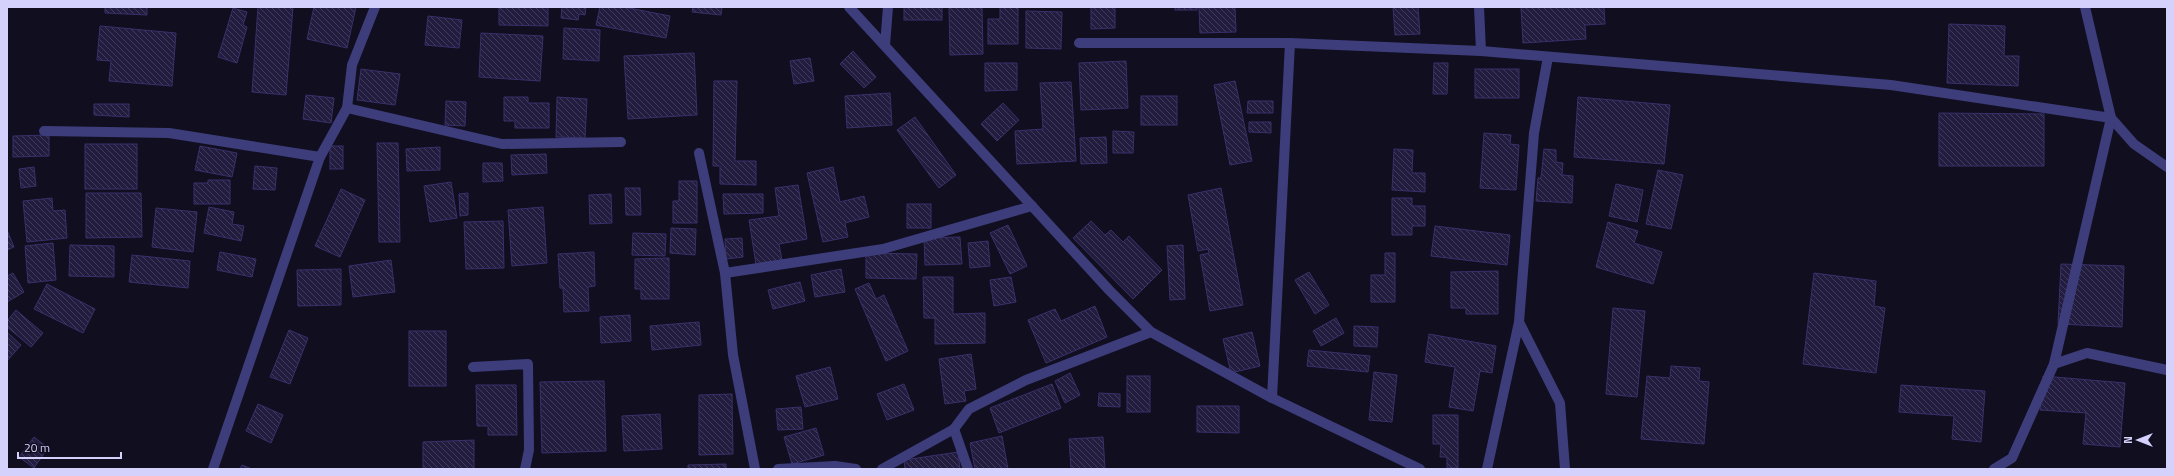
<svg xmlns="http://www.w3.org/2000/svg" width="2174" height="476" font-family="'Titillium Web',sans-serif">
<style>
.building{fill:url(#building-back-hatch);stroke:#39306a}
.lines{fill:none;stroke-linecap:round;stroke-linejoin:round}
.minor{stroke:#3d3d7b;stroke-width:10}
</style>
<defs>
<pattern id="building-back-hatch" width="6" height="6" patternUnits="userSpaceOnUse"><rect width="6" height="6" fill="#221c3f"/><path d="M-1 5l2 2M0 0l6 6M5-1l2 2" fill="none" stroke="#413c5c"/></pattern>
</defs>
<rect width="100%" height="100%" fill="#110e20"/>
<g class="building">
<polygon points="105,7 147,7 147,15 105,13"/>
<polygon points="258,7 293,7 286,95 252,92"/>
<polygon points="314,7 356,7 347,48 307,39"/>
<polygon points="499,7 548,7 548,26 499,25"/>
<polygon points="562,7 586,7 585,15 579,14 578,20 561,18"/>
<polygon points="600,7 624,7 670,16 666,38 596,25"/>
<polygon points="693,7 722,7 721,15 692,12"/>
<rect x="904" y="7" width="38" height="13"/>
<polygon points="949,7 982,7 983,54 950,55"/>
<polygon points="1000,7 1018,7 1018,44 988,44 988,19 1000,19"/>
<polygon points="1091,7 1115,7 1115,28 1091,29"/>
<rect x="1175" y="7" width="22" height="3"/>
<polygon points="1235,7 1236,32 1200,33 1199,8"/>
<polygon points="1393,7 1418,7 1420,34 1395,35"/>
<polygon points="1521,7 1604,7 1605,24 1585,25 1586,39 1523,43"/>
<polygon points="233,8 247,12 243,25 247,27 237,63 218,57"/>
<polygon points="1026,11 1062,12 1061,49 1026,48"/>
<polygon points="428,16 462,20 459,48 425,45"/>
<polygon points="1949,24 2005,26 2004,56 2019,56 2018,86 1947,83"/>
<polygon points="100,26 176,33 172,86 109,81 111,61 97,60"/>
<polygon points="564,28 600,30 599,61 563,59"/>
<polygon points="481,33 543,36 540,81 479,77"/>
<polygon points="853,51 876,77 864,88 840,64"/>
<polygon points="694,53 697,115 628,119 624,56"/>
<polygon points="810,58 814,81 794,84 790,61"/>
<polygon points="1126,61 1128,108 1081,110 1079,63"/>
<polygon points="985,63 1017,63 1017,90 985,91"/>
<polygon points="1434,63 1448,63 1447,94 1433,94"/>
<polygon points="361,69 400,74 395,105 357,100"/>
<rect x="1475" y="69" width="44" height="29"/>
<polygon points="714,81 737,81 735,161 756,161 756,185 720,184 720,166 713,166"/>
<polygon points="1235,81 1252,161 1230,165 1214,85"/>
<polygon points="1071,82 1076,161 1017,164 1015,131 1043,129 1040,83"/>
<polygon points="890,93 892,125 847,128 845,96"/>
<polygon points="306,95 334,98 331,123 303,119"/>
<rect x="1141" y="96" width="36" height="29"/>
<polygon points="504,97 528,97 528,103 549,103 549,128 515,128 515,121 504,121"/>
<polygon points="557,97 587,99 585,138 556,137"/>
<polygon points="1578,97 1670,105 1664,164 1574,157"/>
<polygon points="446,101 466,102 465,126 445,125"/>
<polygon points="1248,101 1273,101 1273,113 1247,113"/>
<polygon points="1003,103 1019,120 997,141 981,124"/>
<polygon points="94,104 129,104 129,117 94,115"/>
<polygon points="1939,113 2044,114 2044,166 1939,166"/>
<polygon points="915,117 956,175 939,188 897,130"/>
<polygon points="1249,122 1271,122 1271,133 1249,132"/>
<polygon points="1113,131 1134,132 1133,153 1113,153"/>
<polygon points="1484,133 1511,135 1510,144 1519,145 1516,190 1480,188"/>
<polygon points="49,135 49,156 13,157 13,136"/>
<polygon points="1106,137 1107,163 1081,164 1080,138"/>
<polygon points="377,143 398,143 400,242 379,242"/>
<rect x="85" y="144" width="52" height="45"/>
<polygon points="200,146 237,153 232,177 195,170"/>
<rect x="330" y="146" width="13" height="23"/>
<polygon points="440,147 440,170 407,171 406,149"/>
<polygon points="1394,149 1413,150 1412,173 1425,173 1425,192 1392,190"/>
<polygon points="1544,149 1556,150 1556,162 1563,163 1562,175 1573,176 1572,203 1536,201 1538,178 1541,178"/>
<polygon points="546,154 547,173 512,175 511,155"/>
<polygon points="483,163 502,163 503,181 483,182"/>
<polygon points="255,166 277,168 275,190 253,189"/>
<polygon points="34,167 36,186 21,188 19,169"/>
<polygon points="833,167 840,202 864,196 869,217 845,223 848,237 823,242 807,173"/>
<polygon points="1658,170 1683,175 1671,229 1646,224"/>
<polygon points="208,180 230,180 230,204 194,204 194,183 208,183"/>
<polygon points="679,181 697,181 697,223 673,223 673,201 679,201"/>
<polygon points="451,182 457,218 430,222 424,186"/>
<polygon points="1616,184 1643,190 1637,222 1609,216"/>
<polygon points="798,185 807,239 779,244 782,260 756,264 749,220 779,216 775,188"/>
<polygon points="625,188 640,188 641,215 626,215"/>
<polygon points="1221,188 1243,305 1210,311 1200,255 1209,253 1208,249 1198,251 1188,195"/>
<polygon points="341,189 365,200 340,257 315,246"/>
<polygon points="86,193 141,193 142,237 86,238"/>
<polygon points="468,193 468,215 460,216 459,194"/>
<polygon points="611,194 612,223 590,224 589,195"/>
<polygon points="723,194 763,194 763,213 724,214"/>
<polygon points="52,198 53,211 65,210 67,238 27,242 23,201"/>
<polygon points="1392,198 1412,198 1412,206 1425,206 1425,226 1412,226 1412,235 1392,235"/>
<rect x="907" y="204" width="24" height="24"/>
<polygon points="209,207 234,212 232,224 244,226 241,241 204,233"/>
<polygon points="543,207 547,263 512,266 508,210"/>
<polygon points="156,208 197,212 193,252 152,247"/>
<polygon points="503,221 504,268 466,269 464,222"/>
<polygon points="1091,221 1105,235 1111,230 1123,242 1129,236 1162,270 1133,299 1073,238"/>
<polygon points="1608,222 1638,231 1634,243 1662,252 1653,284 1596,267"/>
<polygon points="1008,225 1027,266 1010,274 990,233"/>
<polygon points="1435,226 1510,235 1507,265 1431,256"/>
<polygon points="671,228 696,229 695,255 670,253"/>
<polygon points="7,230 14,247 7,250"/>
<polygon points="633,233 666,234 665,256 632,255"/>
<polygon points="960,237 962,264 925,265 924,238"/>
<polygon points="742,238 743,257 726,259 725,239"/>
<polygon points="988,241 990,266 970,268 968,243"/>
<polygon points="53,243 56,280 28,283 25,246"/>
<polygon points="70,245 114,246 114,277 69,276"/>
<polygon points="1183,245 1185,299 1170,300 1167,246"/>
<polygon points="220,252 256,259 252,277 217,270"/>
<polygon points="594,252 595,286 588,287 589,311 564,312 563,288 560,288 558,254"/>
<polygon points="866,253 917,254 916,279 866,278"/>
<polygon points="1385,253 1395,253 1395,302 1371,302 1371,275 1385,275"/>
<polygon points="132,255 190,261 188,288 129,282"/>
<polygon points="669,258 669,299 641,299 641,289 635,289 635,259"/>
<polygon points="391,260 395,292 353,297 349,266"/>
<polygon points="2061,264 2124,266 2122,327 2058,324"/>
<polygon points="341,269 341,305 298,306 297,270"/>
<polygon points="841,269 845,292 815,297 811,275"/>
<polygon points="1498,271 1498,314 1466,314 1466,308 1451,308 1451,272"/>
<polygon points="1309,272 1329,305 1315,314 1295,280"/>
<polygon points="13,273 24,292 7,302 7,276"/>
<polygon points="1814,273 1876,281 1874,306 1885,308 1876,373 1803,364"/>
<polygon points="923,277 953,277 953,314 985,313 985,343 935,344 935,318 924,318"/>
<polygon points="1011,277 1016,302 994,306 990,280"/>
<polygon points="800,282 805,301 773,309 768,290"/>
<polygon points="869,283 876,299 884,295 908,351 886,361 855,289"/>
<polygon points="47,284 95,309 83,333 34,309"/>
<polygon points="1095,306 1107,337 1046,363 1028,320 1055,309 1061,321"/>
<polygon points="1613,308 1645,311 1637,397 1606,394"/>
<polygon points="16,310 43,333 31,347 7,327 7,321"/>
<polygon points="630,315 631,341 601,343 600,317"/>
<polygon points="1336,318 1344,333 1321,346 1313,331"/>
<polygon points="699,322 701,345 652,350 650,326"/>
<polygon points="1354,326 1378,327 1377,347 1354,346"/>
<polygon points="289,330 308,338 290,384 270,377"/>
<rect x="409" y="331" width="37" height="55"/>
<polygon points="7,332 21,345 7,361"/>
<polygon points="1252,332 1260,366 1231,373 1223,339"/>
<polygon points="1429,334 1496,346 1492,373 1480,371 1473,411 1449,407 1455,367 1425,362"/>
<polygon points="1309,350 1370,356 1368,372 1307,366"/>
<polygon points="971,354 976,389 964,391 966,401 945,404 939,359"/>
<polygon points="1671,366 1700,368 1699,381 1709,382 1704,444 1641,439 1647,376 1670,378"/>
<polygon points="830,367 838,399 805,407 796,376"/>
<polygon points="1374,372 1397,375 1392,422 1369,420"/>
<polygon points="1070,373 1080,395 1065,403 1055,381"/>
<rect x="1127" y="376" width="23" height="36"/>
<polygon points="2043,376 2125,383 2120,447 2083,444 2086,413 2040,410"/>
<polygon points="604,381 606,451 542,453 540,382"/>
<polygon points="904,384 914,410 887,420 877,394"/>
<polygon points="1052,384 1061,408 999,433 990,408"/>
<polygon points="476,385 516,385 517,435 488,435 488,426 477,426"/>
<polygon points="1901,385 1985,391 1981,442 1952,439 1954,416 1899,412"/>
<polygon points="1099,393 1120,394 1120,407 1098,406"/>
<polygon points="732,394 733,454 699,455 699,395"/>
<polygon points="258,404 283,415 271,443 246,431"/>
<polygon points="1197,406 1239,406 1239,433 1197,432"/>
<polygon points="801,407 803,429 778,430 776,409"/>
<polygon points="660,414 662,449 624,451 622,416"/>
<polygon points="1433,415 1458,415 1458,468 1447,468 1447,457 1440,457 1441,444 1433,444"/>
<polygon points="816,428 824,455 792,464 784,437"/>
<polygon points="1002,436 1008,469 975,469 970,443"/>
<polygon points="34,437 48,448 34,468 19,457"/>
<polygon points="1103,437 1105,469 1071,469 1069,439"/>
<polygon points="474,440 474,469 423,469 423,442"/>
<polygon points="958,452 960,469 905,469 904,460"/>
<polygon points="726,464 726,469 688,469 688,465"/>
<polygon points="242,465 252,469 240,469"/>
</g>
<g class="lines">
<g class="minor">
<polyline points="849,7 1110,291 1151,332 1272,398 1420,469"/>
<polyline points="1479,7 1481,51"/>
<polyline points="1079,43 1290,43 1272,398"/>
<polyline points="1290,43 1481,51 1891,85 2111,118 2134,144 2167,167"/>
<polyline points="885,45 888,7"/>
<polyline points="1548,57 1534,133 1519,322 1560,403 1565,469"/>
<polyline points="347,108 502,144 621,142"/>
<polyline points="44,131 169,133 320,157"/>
<polyline points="699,153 725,273 733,355 755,469"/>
<polyline points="725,273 883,249 1032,206"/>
<polyline points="2054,364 2087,353 2167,370"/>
<polyline points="473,367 528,364 529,450 525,469"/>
<polyline points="954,429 968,469"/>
<polyline points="213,469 320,157 347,108 352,65 375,7"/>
<polyline points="778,469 835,466 856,469"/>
<polyline points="882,469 954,429 969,409 1026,380 1151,332"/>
<polyline points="1487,469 1519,322"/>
<polyline points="1994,469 2012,458 2054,364 2111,118 2085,7"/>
</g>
</g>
<rect width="2174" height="476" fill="none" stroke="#d4d1fc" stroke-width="16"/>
<g transform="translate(2138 440) rotate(270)" stroke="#110e20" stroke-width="3" paint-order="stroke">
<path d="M0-3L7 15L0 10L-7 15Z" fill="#d4d1fc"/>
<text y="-6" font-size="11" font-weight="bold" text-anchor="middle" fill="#d4d1fc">N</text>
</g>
<path d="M18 452v6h103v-6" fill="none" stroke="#d4d1fc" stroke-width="2"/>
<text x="24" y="452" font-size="12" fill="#d4d1fc" stroke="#110e20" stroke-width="3" paint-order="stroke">20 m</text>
</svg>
